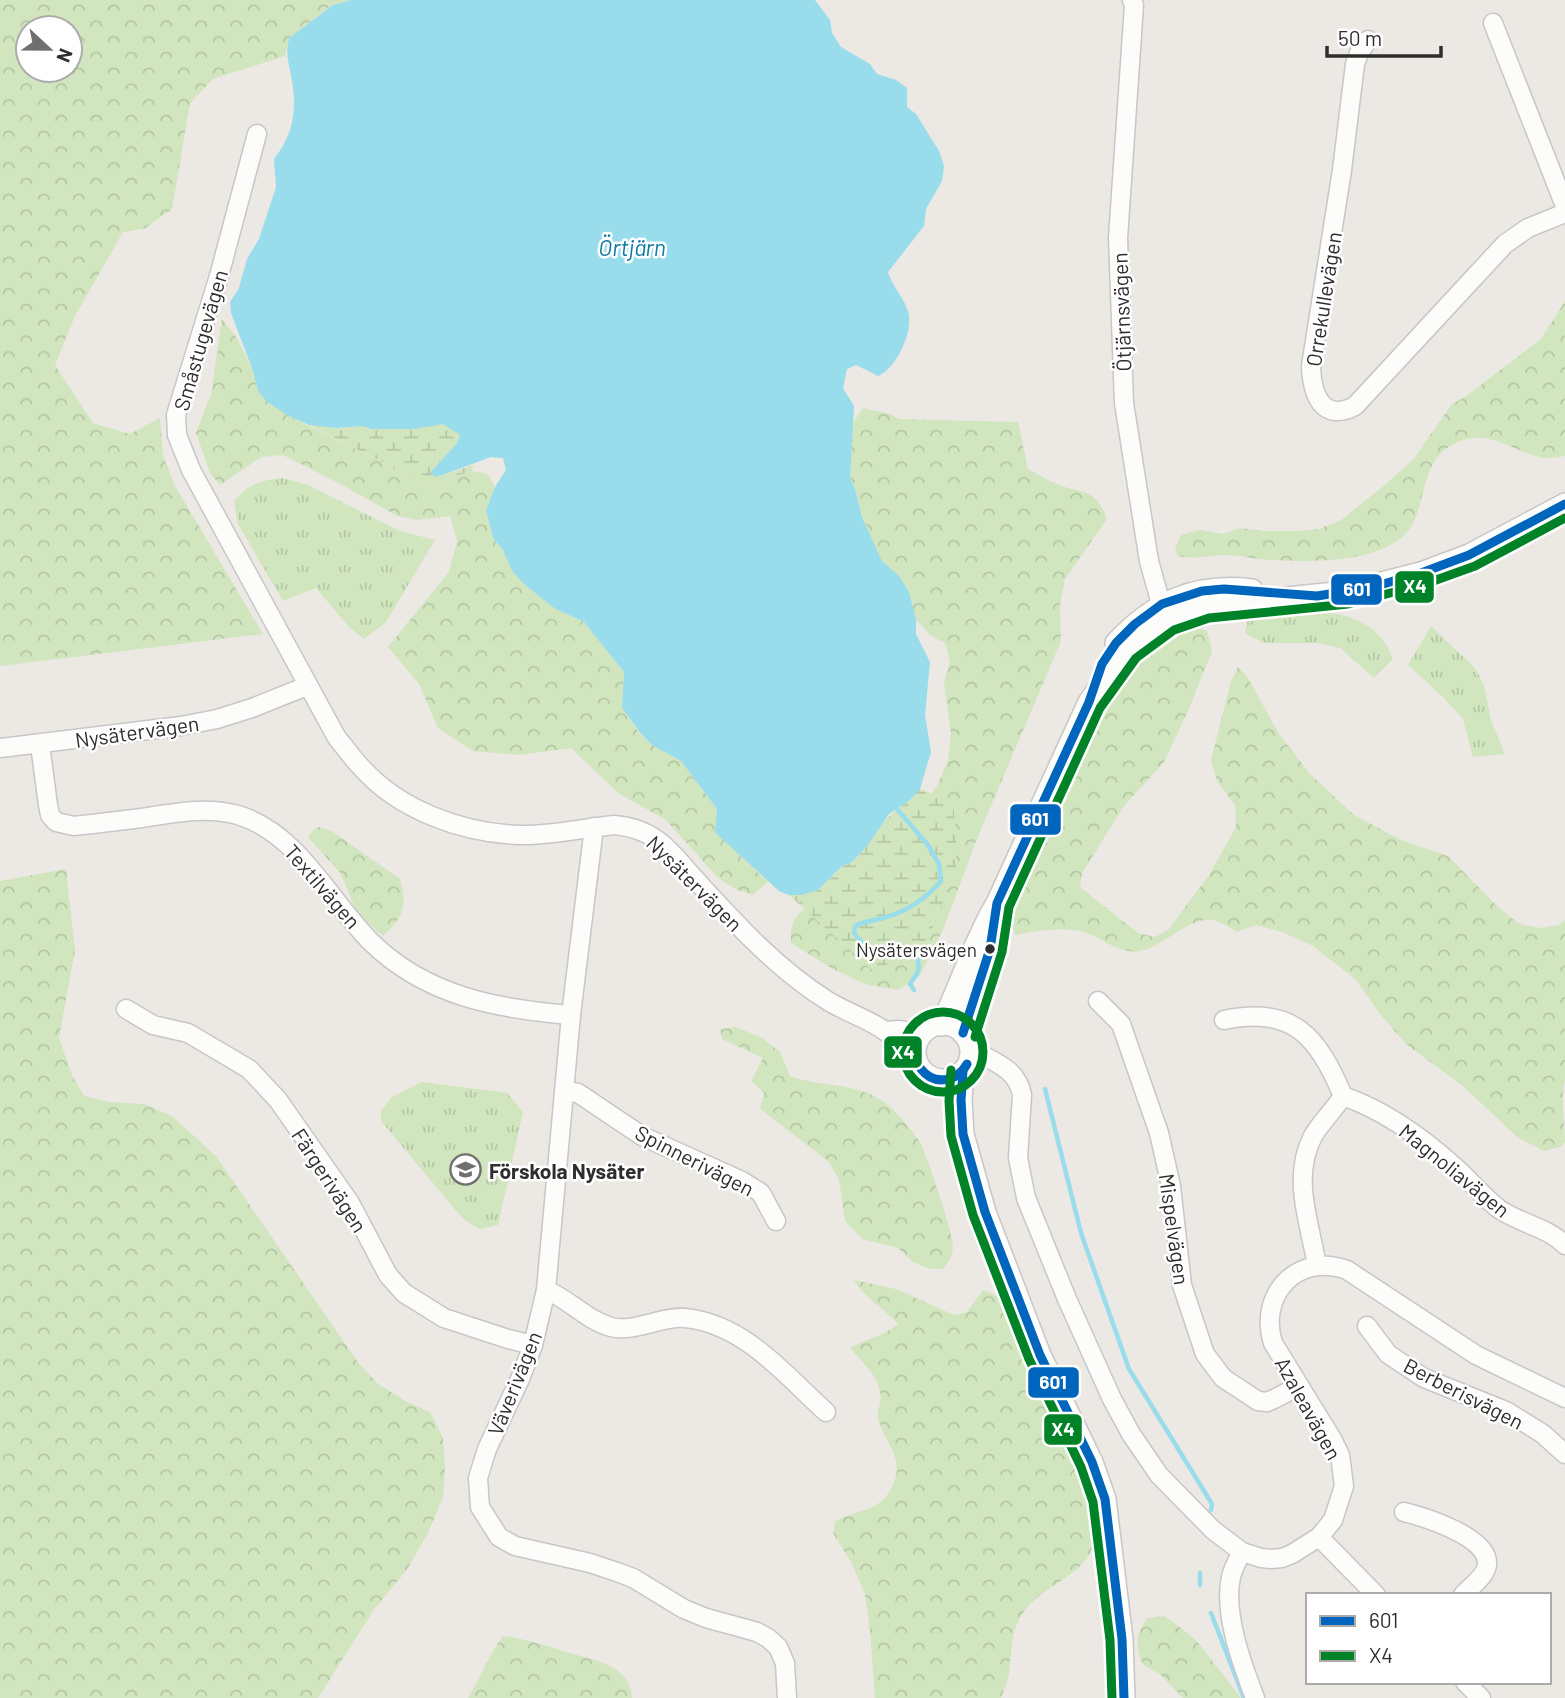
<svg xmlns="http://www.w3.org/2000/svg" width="1565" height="1698" font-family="Barlow,sans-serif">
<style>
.grass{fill:url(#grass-tufts)}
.forest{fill:url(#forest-crowns);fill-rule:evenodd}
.wetland{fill:url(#wetland-marsh)}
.water{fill:#99dcec}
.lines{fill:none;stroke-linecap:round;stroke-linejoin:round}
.stream{stroke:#99dcec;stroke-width:4.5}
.minor-casing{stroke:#c8c6c7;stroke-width:21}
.tertiary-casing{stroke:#c8c6c7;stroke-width:24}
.minor{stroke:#fcfcfb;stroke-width:18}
.tertiary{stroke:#fcfcfb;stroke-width:21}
.bus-1-casing{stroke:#fff;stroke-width:14}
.bus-2-casing{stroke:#fff;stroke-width:14}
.bus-1{stroke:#0065bd;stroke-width:9}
.bus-2{stroke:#008228;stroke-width:9}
.bus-dot{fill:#2e2e2e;stroke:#fff;stroke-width:2.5}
.labels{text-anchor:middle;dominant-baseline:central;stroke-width:5;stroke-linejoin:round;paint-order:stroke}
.bus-label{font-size:19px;fill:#2e2e2e;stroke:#fff;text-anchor:end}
.street-label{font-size:21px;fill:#2e2e2e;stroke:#fff}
.poi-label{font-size:21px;font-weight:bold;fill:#2e2e2e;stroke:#fff;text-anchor:start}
.water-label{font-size:23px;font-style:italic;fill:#0e79a1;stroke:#fff}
.line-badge{stroke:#fff;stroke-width:2.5}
.badge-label{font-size:19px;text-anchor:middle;font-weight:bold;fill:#fff}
</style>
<defs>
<pattern id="grass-tufts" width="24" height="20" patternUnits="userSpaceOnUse" patternTransform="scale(1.75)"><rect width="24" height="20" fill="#d1e6be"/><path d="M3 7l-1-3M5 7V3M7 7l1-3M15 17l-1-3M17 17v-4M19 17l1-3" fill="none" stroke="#b4c6a4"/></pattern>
<pattern id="forest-crowns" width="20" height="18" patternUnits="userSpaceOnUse" patternTransform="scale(1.75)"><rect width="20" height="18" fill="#d1e6be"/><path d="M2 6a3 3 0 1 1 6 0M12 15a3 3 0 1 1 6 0" fill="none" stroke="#b4c6a4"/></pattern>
<pattern id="wetland-marsh" width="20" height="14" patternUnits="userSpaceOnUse" patternTransform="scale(1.75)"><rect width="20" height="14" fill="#d1e6be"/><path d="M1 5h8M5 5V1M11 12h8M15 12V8" fill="none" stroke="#b4c6a4"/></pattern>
</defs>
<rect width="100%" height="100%" fill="#ece8e4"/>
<g class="grass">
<path d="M283,478L308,485L400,531L435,540L386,622L364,639L348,626L316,588L283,601L238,524L234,501C249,484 261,480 283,478Z"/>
<path d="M1289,609C1330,611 1377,613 1393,659L1374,678L1340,648L1318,643H1263L1245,633L1249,615Z"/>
<polygon points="1431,626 1475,668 1484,685 1491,720 1505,754 1473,757 1463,719 1444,698 1408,665"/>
<polygon points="422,1082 507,1093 523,1112 498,1225 480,1229 464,1220 381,1121 381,1110 392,1097"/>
</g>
<g class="forest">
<path d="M0,0H351L332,5L289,38L285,56L213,79L190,103L172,209L144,229L123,232L75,316L55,365L93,423L130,434L160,418L163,455L175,486L263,634L0,666ZM28,28H70V70H28Z"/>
<path d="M1565,301V456C1558,457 1550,459 1544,458C1510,452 1488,425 1452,445C1424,460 1426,493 1415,519C1397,565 1310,562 1269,560C1254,559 1240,555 1226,555C1208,555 1197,560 1178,556L1175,549L1181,535L1200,530L1223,534L1240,528L1265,531H1300L1319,529L1341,520L1386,484L1413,460L1452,404L1465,397L1541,339Z"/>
<polygon points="222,319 237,338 253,371 258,391 287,415 382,462 423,487 472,471 488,474 495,487 486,510 493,538 503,550 512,571 525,585 554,608 584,622 624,672 622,708 640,734 652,745 681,761 717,809 715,832 768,882 753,895 737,890 718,878 666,820 618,793 571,748 519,755 473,751 438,728 419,684 388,647 449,572 457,541 450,516 417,520 397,516 344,486 283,455 261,457 220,485 210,473 196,433 211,394"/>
<path d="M863,408L890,414L899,419L1018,422L1028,469C1037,473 1045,479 1054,483C1081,495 1093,484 1107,519L1065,579L1060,605L1061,641L976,841L943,930L919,977L898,990L865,984L831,968L791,943C790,920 796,914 814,903L914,818L937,786L948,760L951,734L944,683L950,662L945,643L931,636L916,619L909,592L900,577L882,561L862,517L855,489L850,478L853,423Z"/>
<path d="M1190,624L1207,631L1212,651L1188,711L1164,762L1124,806L1082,873L1080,887L1138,933L1155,937L1168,930L1209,875L1236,827L1235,805L1217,781L1211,760L1231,681L1238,667L1248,678L1279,734L1310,774L1354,815L1401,840L1448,856L1496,905L1519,924L1540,928L1559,925L1565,920V1080C1560,1100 1565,1120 1565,1142L1560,1147L1544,1151L1517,1137L1463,1086L1406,1044L1380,1014L1355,979L1313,946L1283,932L1256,925L1237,932C1230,928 1221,922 1213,920C1189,916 1165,946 1140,951C1117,955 1100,935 1080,931C1058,927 1037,931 1016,935L1006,915L1033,840L1090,717L1123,662L1164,633Z"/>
<path d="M320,827L333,832L400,879C407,906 404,917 383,936L357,913L341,874L308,837L315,828Z"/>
<polygon points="66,869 75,950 59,1038 72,1075 84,1096 109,1102 144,1104 172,1116 216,1156 357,1361 377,1383 405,1401 430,1412 443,1438 445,1469 443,1497 428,1533 406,1571 375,1608 318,1698 0,1698 0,881"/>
<path d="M736,1027L762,1038L780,1052L790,1076C817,1086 846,1083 872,1095C891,1103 910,1127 921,1144C926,1153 954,1237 953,1246C953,1256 949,1261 943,1269H931L913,1262L898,1248L862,1239L845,1221L839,1180L828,1161L760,1109L764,1093L751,1081L763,1058L722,1039L720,1029Z"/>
<path d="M854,1280L896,1289L954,1315L967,1312L983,1290L997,1296C1007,1325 1019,1352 1033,1379C1052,1417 1113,1512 1091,1552C1077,1579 1037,1588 1021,1616C1010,1634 1012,1653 1009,1673C1008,1681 1004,1690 1001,1698H875L870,1630L865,1594L852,1564L833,1533L835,1522C851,1510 875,1513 887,1495C910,1462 887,1447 878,1419C876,1412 881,1405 881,1398C880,1377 863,1363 850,1348C866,1339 884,1336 898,1324C884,1308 865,1299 854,1280Z"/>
<path d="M1165,1616L1196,1640L1241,1698H1183L1160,1674L1143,1665C1135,1645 1135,1635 1148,1618Z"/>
<path d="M503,1636C525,1639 545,1645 566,1652C591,1659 632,1665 632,1698H468C481,1678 488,1655 503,1636Z"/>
</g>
<g class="wetland">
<polygon points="443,423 460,434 457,443 431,473 438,477 473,465 472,471 423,487 382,462 309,425 336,428 362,426 372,429 415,429"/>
<polygon points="920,789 953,801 956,832 956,870 925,947 873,971 789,895 802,895 818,890 843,866 852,862 868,845 881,824"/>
</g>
<path class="water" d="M351,0H815L830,20L832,33L841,47L870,64L877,74L896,80L907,88V107L916,114L939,151L944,166L942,181L926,209L924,226L888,272C892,286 903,296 908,311C914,330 897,368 878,376L856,365L847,369L843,388L854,406L850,478L855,489L862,517L882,561L900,577L909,592L916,619V634L930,662L925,715L931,752L920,789L910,800L889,814L868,845L852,862L842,866L818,890L802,895H789L779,891L722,839L715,832L717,809L681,761L652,745L641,734L622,708L624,672L584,622L554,608L525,585L512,571L503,550L493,538L486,510L495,487L506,470L503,458L491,457L437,477L430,473L457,443L460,435L443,424L415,429H372L362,426L336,428L309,425L287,415L266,401L258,391L253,371L231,313L230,302L239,288L247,259L259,239L276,187L274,159C293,135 297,111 292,81C289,62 285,57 289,38L333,5Z"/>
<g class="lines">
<g class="stream">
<path d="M897,809L928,845L939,864L941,881C925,900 906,912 883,918C873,921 863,921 855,926L854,933C862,944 879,957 893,957C902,957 908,954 916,956C922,968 917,974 910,984L914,990"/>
<polyline points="1045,1089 1081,1233 1129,1369 1212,1504 1211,1510"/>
<polyline points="1200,1573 1200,1585"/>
<polyline points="1211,1613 1244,1698"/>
</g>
<defs>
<g id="minor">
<polyline points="1132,0 1134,5 1118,238 1124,403 1149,561 1159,597 1168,617"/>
<polyline points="1493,23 1565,206"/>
<path d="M1368,40L1359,53L1355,64L1342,170L1311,366C1312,394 1322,423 1355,406L1505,244L1528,228L1565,213"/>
<path d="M257,134L219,276L176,415L177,435L191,470L337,738C345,747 352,758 361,767C399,810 462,833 519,835C550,836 583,828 614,825C655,828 670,851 695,879C736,924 777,969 828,1001C846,1012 868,1019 885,1031C895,1038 905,1046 915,1053"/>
<path d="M40,745L48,805L50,815L56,822L74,826C97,823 120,821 142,818C173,813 207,806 238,815C299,834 328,899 371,942C426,996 497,1009 571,1015"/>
<polyline points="0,748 181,726 217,719 252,708 307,686"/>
<polyline points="594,827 571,1015 546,1290 533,1345 520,1379 487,1449 478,1478 480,1507 499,1537 515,1546 590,1563 617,1572 633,1578 684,1609 706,1618 757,1632 768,1638 778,1647 785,1663 787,1698"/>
<polyline points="1098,1001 1121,1024 1159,1133 1171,1186 1182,1285 1205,1354 1223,1378 1258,1401 1267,1402 1274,1399 1299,1386"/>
<polyline points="126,1009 153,1025 188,1033 249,1069 278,1100 350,1203 388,1275 404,1293 444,1318 508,1339 533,1345"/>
<path d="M1224,1020C1293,1005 1318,1037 1343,1096"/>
<polyline points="885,1031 899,1030 923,1034"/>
<path d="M970,1048C992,1062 1017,1067 1022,1095L1018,1158L1026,1198L1067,1299L1112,1399L1131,1434L1159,1475L1213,1530L1242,1552L1261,1558L1271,1559L1282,1558L1292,1554L1319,1537L1333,1520L1344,1486L1340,1455L1332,1439L1273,1343C1258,1295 1297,1252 1347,1270L1476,1355L1565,1398"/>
<polyline points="566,1091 578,1093 642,1136 742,1181 761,1193 776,1221"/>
<path d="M1317,1266C1310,1223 1291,1178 1313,1136C1321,1122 1334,1110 1343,1096C1386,1111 1423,1138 1456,1168C1471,1181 1483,1197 1499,1209C1519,1223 1549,1228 1565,1245"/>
<path d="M546,1290C569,1299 586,1320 611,1327C634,1333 661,1316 685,1318C745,1324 785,1375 826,1412"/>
<polyline points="1367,1326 1388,1354 1424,1378 1506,1411 1543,1434 1565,1454"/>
<path d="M1404,1512C1424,1517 1490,1537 1487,1565C1486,1576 1470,1587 1463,1595"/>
<polyline points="1319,1537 1376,1595"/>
<path d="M1242,1552C1238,1559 1233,1568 1231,1577C1223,1613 1242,1664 1255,1698"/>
<polyline points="1465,1682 1481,1698"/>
</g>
<g id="tertiary">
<path d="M1116,643C1154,602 1195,583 1252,590"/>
<circle cx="943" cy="1052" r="28"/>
<path d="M941,1025C961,985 974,941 997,903L1089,702L1127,650L1155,627L1169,619L1206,606L1346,592L1421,573L1469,555L1565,504"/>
<polyline points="963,1033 995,928"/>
<polyline points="963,1071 961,1100 963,1134 985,1212 1040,1355 1092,1462 1105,1499 1122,1639 1124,1698"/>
</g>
</defs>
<use href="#minor" class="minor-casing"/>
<use href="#tertiary" class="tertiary-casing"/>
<use href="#minor" class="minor"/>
<use href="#tertiary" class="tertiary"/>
<defs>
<g id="bus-1">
<polyline points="963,1033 990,949 997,903 1089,702 1102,664 1116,643 1135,624 1162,604 1202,591 1224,589 1317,596 1373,587 1421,573 1469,555 1565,504"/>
<path d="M921,1069C934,1086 957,1082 967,1064"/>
<polyline points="963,1071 961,1100 963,1134 985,1212 1040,1355 1092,1462 1105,1499 1122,1639 1124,1698"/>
</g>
<g id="bus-2">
<circle cx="943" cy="1052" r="40"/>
<polyline points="975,1037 1002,952 1009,907 1100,708 1136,658 1174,630 1209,618 1348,604 1425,584 1475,566 1565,518"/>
<polyline points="951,1070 949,1101 951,1136 973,1215 1029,1359 1081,1467 1093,1502 1110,1640 1112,1698"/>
</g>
</defs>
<use href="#bus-1" class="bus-1-casing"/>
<use href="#bus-2" class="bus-2-casing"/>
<use href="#bus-1" class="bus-1"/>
<use href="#bus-2" class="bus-2"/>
</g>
<defs>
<symbol id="school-ring" viewBox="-11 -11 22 22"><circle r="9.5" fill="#fff" stroke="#706f6e" stroke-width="1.5"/><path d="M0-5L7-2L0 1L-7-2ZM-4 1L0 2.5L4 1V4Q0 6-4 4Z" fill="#706f6e"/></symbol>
</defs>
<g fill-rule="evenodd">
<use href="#school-ring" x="448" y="1152" width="35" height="35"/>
</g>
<circle class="bus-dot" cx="990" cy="949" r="6"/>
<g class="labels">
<g class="bus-label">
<text x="977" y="949">Nysätersvägen</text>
</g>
<g class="street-label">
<text transform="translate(1323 299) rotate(-81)">Orrekullevägen</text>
<text transform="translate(1121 312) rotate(-92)">Ötjärnsvägen</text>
<text transform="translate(200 340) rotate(-74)">Småstugevägen</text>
<text transform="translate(137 731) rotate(-8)">Nysätervägen</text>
<text transform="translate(695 883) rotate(45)">Nysätervägen</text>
<text transform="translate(323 886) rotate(49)">Textilvägen</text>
<text transform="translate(695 1160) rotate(27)">Spinnerivägen</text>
<text transform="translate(1455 1170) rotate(39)">Magnoliavägen</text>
<text transform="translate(330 1180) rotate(57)">Färgerivägen</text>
<text transform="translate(1175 1229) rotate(82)">Mispelvägen</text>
<text transform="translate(514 1383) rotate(-68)">Väverivägen</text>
<text transform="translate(1464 1393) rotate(27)">Berberisvägen</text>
<text transform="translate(1309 1408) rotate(61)">Azaleavägen</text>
</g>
<g class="poi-label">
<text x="489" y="1170">Förskola Nysäter</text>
</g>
<g class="water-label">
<text x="632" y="247">Örtjärn</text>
</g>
</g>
<g class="line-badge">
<rect x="1394" y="570" width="41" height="34" rx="7" fill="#008228"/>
<rect x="1330" y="573" width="53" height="33" rx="7" fill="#0065bd"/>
<rect x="1009" y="803" width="53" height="33" rx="7" fill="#0065bd"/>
<rect x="883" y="1035" width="40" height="34" rx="7" fill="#008228"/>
<rect x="1027" y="1366" width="53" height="33" rx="7" fill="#0065bd"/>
<rect x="1043" y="1413" width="40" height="33" rx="7" fill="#008228"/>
</g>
<g class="badge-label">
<text x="1415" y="593">X4</text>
<text x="1357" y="596">601</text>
<text x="1035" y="826">601</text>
<text x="903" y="1059">X4</text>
<text x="1053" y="1389">601</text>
<text x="1063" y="1436">X4</text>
</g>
<rect x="1306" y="1593" width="245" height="91" fill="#ffffff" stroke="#ababab" stroke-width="2"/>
<rect x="1320" y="1616" width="35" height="10" fill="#0065bd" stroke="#ababab" stroke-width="2"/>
<text x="1369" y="1628" font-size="21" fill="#2e2e2e">601</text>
<rect x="1320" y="1651" width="35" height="10" fill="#008228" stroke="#ababab" stroke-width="2"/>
<text x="1369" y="1663" font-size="21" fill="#2e2e2e">X4</text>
<g transform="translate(49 49) rotate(112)"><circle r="33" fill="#ffffff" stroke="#ababab" stroke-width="2"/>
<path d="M0-5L12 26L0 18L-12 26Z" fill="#706f6e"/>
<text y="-10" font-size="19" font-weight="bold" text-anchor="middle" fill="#2e2e2e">N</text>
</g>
<path d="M1327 46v10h114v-10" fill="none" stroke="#2e2e2e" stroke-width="3.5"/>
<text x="1338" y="46" font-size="21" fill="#2e2e2e" stroke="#ffffff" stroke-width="5" paint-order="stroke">50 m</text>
</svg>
